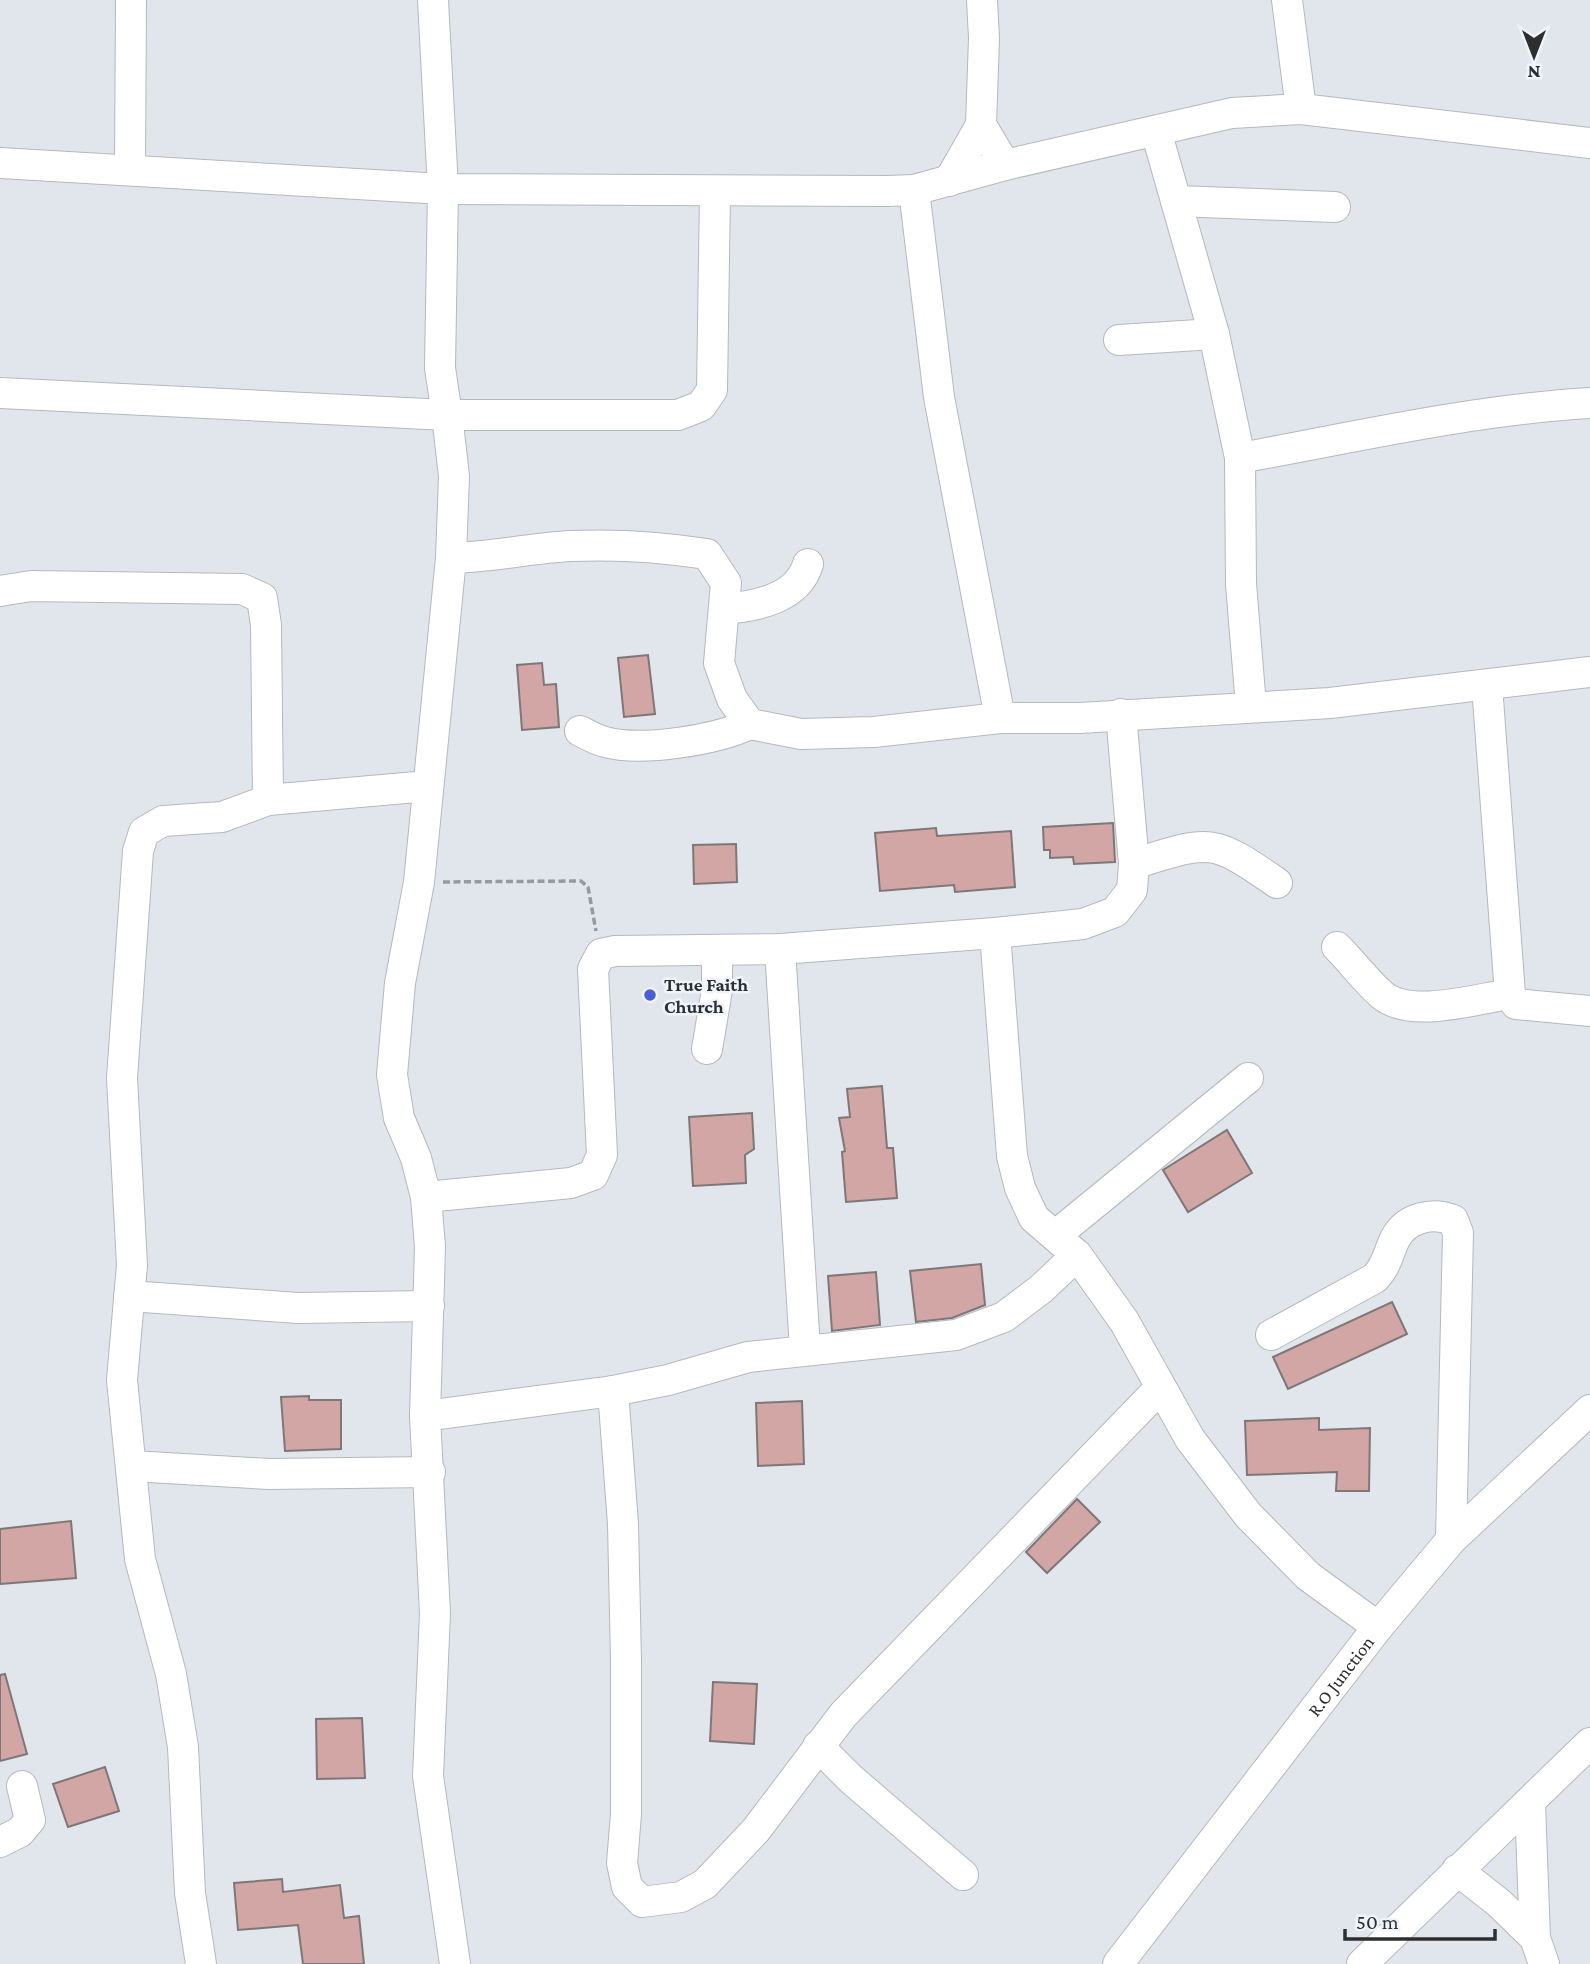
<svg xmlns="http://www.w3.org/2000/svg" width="1590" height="1964" font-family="'Crimson Pro',serif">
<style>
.building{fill:#d1a6a5;stroke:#7f7777;stroke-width:2}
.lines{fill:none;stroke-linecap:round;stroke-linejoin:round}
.minor-casing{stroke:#b4b9be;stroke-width:32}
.path{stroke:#969a9e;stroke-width:3.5;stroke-dasharray:7 3.5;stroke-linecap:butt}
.minor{stroke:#fff;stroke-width:30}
.poi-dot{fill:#495ed3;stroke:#eef4fa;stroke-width:2.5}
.labels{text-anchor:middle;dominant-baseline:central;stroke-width:5;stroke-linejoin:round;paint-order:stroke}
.poi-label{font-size:19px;font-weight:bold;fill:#2c2e30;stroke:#eef4fa;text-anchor:start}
.street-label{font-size:19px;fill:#2c2e30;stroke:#eef4fa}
</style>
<rect width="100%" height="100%" fill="#e1e6ec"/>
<g class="building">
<polygon points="648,655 655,714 624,717 618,658"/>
<polygon points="542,663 544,685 556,684 559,727 522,730 517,665"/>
<polygon points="1113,823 1115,862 1074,864 1073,857 1050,858 1050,850 1044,850 1043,827"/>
<polygon points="936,828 937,836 1011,831 1015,887 955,892 954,885 880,891 875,833"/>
<polygon points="736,844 737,882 694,884 693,845"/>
<polygon points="882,1086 887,1148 893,1148 897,1198 846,1202 842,1152 845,1151 839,1118 850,1117 847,1089"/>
<polygon points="752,1113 754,1149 745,1155 746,1183 693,1186 689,1117"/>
<polygon points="1227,1130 1252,1173 1188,1212 1163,1170"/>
<polygon points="981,1264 985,1305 952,1318 916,1322 910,1271"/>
<polygon points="876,1272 880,1325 832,1331 828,1276"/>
<polygon points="1392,1302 1407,1334 1288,1389 1273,1357"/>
<polygon points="309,1396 309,1400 341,1400 341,1449 285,1451 281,1397"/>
<polygon points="802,1401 804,1464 758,1466 756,1403"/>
<polygon points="1319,1418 1319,1430 1370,1428 1369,1491 1336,1491 1337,1472 1247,1475 1245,1421"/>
<polygon points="1077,1499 1100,1522 1047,1573 1026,1552"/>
<polygon points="71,1521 76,1578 0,1584 0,1529"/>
<polygon points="5,1674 27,1754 0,1761 0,1675"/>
<polygon points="713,1682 757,1684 754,1744 710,1741"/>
<polygon points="362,1718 365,1778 317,1779 316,1719"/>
<polygon points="105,1767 119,1811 68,1827 53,1784"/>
<polygon points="282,1879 283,1892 340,1885 344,1918 359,1916 364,1964 303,1964 298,1925 238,1930 234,1883"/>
</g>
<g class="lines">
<defs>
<g id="minor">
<polyline points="982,0 984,38 981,125 1005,165"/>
<polyline points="1287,0 1301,109"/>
<polyline points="1156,131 1214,334 1240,458 1241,584 1251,706"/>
<polyline points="0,163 443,189 887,191 914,190 1005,165 1232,113 1301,109 1590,143"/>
<polyline points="130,169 131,0"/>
<polyline points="949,181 981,125"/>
<polyline points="914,190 939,397 1000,718"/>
<polyline points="1176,201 1335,207"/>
<polyline points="1119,340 1214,334"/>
<polyline points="0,393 447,415 440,368 443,189 433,0"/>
<path d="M1240,458C1355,437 1472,410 1590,403"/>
<path d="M451,558C492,557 531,548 571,546C616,544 662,547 707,554L726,583L719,663L732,699L750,724L801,734L874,732L1000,718H1080L1330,703L1590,672"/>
<polyline points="0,591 31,586 242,589 262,598 266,625 268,800"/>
<path d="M725,609C758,606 798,598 808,564"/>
<polyline points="1487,686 1510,994 1516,1004 1590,1011"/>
<path d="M580,731C588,735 597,740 605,742C642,752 716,740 750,724"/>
<path d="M1134,864C1210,840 1211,837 1277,883"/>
<polyline points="995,933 1012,1156 1020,1188 1034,1218 1077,1255 1124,1321 1190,1439 1248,1515 1308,1576 1378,1627"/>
<path d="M1337,947C1352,962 1366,981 1382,995C1411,1019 1475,999 1510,994"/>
<polyline points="780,949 805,1349"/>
<polyline points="707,1049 717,990 717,951"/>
<polyline points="426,1197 571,1183 593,1175 602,1155 593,969 601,954 615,951 780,949 995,933 1083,924 1115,912 1132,890 1134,864 1121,714"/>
<polyline points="1056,1235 1248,1078"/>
<polyline points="129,1296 298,1308 429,1306"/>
<path d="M1271,1335L1375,1278C1387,1266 1388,1253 1395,1239C1406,1217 1433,1212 1453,1220L1458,1233L1451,1540"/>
<polyline points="613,1391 623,1524 626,1661 626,1814 622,1863 627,1887 642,1902 681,1897 705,1884 756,1830 843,1715 1160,1388"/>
<polyline points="425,1416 613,1391 668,1380 748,1357 956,1335 1004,1317 1041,1289 1077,1255"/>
<polyline points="132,1466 269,1474 430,1472"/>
<polyline points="818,1746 851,1779 963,1875"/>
<polyline points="1530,1803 1535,1938 1544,1964"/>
<polyline points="0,1842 20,1832 30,1820 22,1786"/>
<polyline points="1457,1870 1499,1903 1535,1938"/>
<polyline points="201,1964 190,1893 183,1747 171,1674 140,1559 122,1380 132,1265 122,1078 138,851 144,832 163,821 222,817 268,800 428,786"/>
<polyline points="455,1964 428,1776 435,1613 425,1416 430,1247 426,1197 416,1158 399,1118 392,1075 400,983 419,882 451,558 454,476 447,415 678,415 701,406 712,390 715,192"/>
<path id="s1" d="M1118,1964L1378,1627L1451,1540L1590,1410"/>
<polyline points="1362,1964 1590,1743"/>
</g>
</defs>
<use href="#minor" class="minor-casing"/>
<polyline class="path" points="443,882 581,881 588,887 596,931"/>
<use href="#minor" class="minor"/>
</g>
<circle class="poi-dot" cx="650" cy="995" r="7"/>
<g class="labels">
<g class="poi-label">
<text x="664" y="984">True Faith<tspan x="664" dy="22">Church</tspan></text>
</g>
<g class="street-label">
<text stroke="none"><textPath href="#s1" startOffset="364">R.O Junction</textPath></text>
</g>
</g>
<g transform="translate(1534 56) rotate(180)" stroke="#eef4fa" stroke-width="5" paint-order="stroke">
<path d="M0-5L12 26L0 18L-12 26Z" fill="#2c2e30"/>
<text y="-10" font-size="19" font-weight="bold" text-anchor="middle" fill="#2c2e30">N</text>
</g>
<path d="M1345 1929v10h150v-10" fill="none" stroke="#2c2e30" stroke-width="3.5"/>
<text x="1356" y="1929" font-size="21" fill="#2c2e30" stroke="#eef4fa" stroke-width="5" paint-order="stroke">50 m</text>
</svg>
